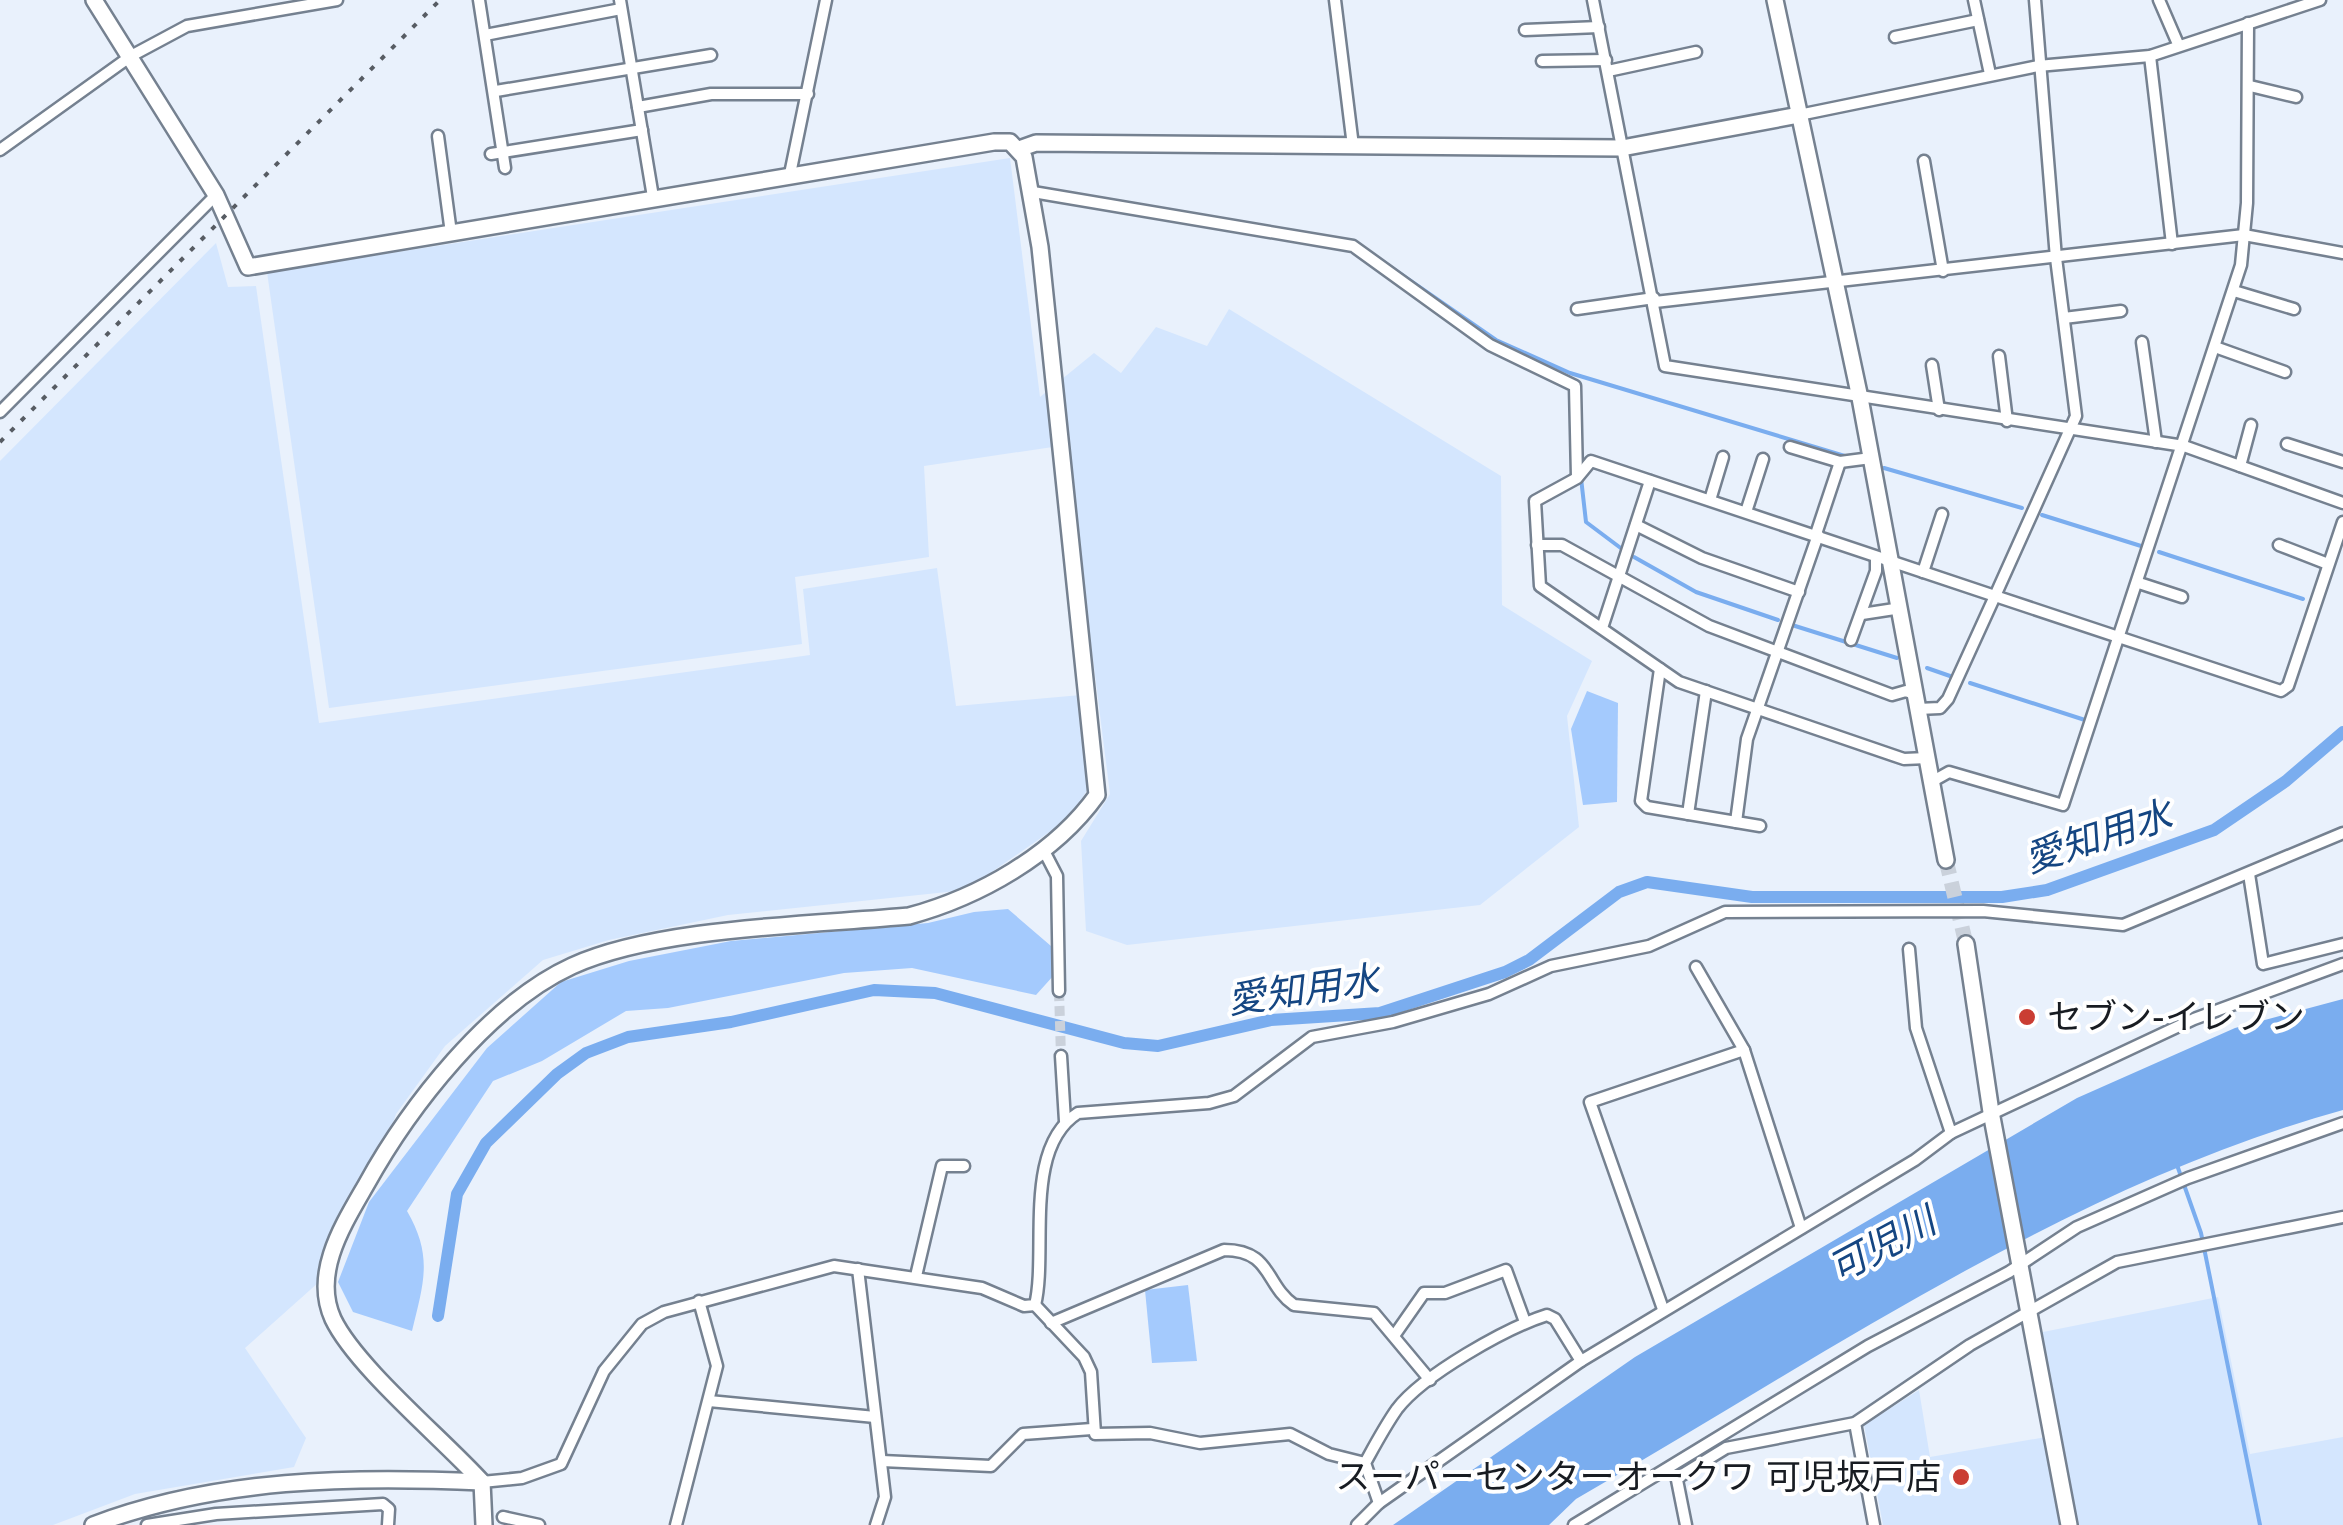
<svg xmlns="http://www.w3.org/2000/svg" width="2343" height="1525" font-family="'DejaVu Sans','Noto Sans JP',sans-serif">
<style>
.built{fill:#d4e6fe}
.green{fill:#a4cafd}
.water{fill:#7aadef}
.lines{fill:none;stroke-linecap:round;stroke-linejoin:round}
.stream{stroke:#7aadef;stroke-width:4}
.canal{stroke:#7aadef;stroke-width:12}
.street-tunnel{stroke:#cad1db;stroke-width:10;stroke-dasharray:10 5;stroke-linecap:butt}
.secondary-tunnel{stroke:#cad1db;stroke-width:15;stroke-dasharray:15 8;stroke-linecap:butt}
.street-casing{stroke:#758190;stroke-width:15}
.secondary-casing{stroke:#758190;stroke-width:20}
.street{stroke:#fff;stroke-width:10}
.secondary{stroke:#fff;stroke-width:15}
.rail{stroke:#575c63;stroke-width:4;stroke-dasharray:5 10;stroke-linecap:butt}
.poi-dot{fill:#ca3d33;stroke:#fff;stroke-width:4}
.labels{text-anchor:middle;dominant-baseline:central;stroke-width:8;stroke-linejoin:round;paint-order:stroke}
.poi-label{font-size:35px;fill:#181c22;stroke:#fff;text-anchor:start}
.water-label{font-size:38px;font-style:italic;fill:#154682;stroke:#fff}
</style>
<rect width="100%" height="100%" fill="#e9f1fc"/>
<g class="built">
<polygon points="1010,158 1040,397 1094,353 1121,373 1156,327 1207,346 1229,309 1501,476 1502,605 1592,661 1567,716 1579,827 1480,905 1127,945 1086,931 1081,841 1110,794 1066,445 924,466 929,557 795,577 802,644 329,708 267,272"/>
<polygon points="216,243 228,287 256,286 319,723 810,655 803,589 937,568 956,706 1081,695 1090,785 1071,817 966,890 728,915 609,940 543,960 445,1046 396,1114 384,1152 319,1282 245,1348 306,1438 294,1467 135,1494 53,1525 0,1525 0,461"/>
<polygon points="2218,1297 2250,1454 2343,1437 2343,1525 1883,1525 1864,1425 1919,1390 1930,1457 2052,1436 2033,1334"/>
</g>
<g class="green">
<polygon points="1587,691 1618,703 1617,802 1583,805 1571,729"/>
<path d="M1008,909L1051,946L1054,975L1036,995L912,968L844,973L668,1008L626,1011L542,1061L493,1081L407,1211C433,1256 424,1282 412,1331L353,1312L338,1282L369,1202L487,1048L561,982L629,961L731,941L928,923L974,912Z"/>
<polygon points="1188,1285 1197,1361 1152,1363 1145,1290"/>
</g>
<path class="water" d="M2343,999V1110C2066,1187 1823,1357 1576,1499L1549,1525H1393L1635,1357L2077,1098L2235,1028Z"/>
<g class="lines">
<g class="stream">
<polyline points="1353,241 1496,340 1570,373 1848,457"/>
<polyline points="1884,468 2022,508"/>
<polyline points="1581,478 1586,522 1622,549"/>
<polyline points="2042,515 2141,546"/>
<polyline points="2159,552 2303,599"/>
<polyline points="1634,557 1696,592 1778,620"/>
<polyline points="1792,625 1897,658"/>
<polyline points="1927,668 1950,676"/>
<polyline points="1970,683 2088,721"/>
<polyline points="2177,1165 2201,1233 2260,1525"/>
</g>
<polyline class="canal" points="438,1316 457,1194 486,1143 557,1074 586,1053 628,1037 731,1022 874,990 935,993 1124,1043 1158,1046 1271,1020 1380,1013 1505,972 1529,960 1619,892 1647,882 1752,897 2002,897 2047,890 2214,830 2286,781 2343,732"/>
<polyline class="street-tunnel" points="1059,991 1061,1056"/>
<polyline class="secondary-tunnel" points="1946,860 1966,944"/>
<defs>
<g id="street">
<polyline points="479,0 505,168"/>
<polyline points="620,0 653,197"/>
<polyline points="1335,0 1353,146"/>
<polyline points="1593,0 1665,366 2184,446 2343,503"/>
<polyline points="1974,0 1990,74"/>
<polyline points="2035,0 2056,258 2076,416 1995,596 2281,691 2288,686 2343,522"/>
<polyline points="2159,0 2178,44"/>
<polyline points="1525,30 1599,27"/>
<polyline points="485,35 621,9"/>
<polyline points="1895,37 1978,20"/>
<polyline points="2150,56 2172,244"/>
<polyline points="1542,61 1606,60"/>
<polyline points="1608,71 1696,52"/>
<polyline points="2250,86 2296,97"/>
<polyline points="496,91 711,55"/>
<polyline points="638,107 711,94 808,94"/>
<polyline points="1799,115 2038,66 2150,56 2320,0"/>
<polyline points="438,136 451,233"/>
<polyline points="0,150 131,56 187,26 337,0"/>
<polyline points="491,154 642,130"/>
<polyline points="1924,161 1943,271"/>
<polyline points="790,174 826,0"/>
<polyline points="1033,192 1353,246 1490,345 1575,386 1577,477"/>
<polyline points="2234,291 2294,309"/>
<polyline points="1655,302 2244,235 2343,253"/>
<polyline points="1577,309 1654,298"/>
<polyline points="2064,318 2121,311"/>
<polyline points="2142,342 2156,442"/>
<polyline points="2215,347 2285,372"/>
<polyline points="1999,356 2007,421"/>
<polyline points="1932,365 1939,410"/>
<polyline points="0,412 216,195"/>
<polyline points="2287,444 2343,462"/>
<polyline points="1790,447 1840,462 1871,458"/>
<polyline points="2240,466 2251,425"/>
<polyline points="1710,500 1723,457"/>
<polyline points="1746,512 1763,459"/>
<polyline points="1636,525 1702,558 1799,592"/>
<polyline points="1816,534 1840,462"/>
<polyline points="1537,545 1562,545 1709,626 1892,695 1906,691 1914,694"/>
<polyline points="2279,545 2328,564"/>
<polyline points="1923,572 1942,514"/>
<polyline points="2139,583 2182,597"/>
<polyline points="1862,614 1901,608"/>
<polyline points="1603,625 1650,481"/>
<polyline points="1851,640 1876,571 1876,557"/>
<polyline points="1660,669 1641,801 1647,807 1760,826"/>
<polyline points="1918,709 1940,708 1948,699 1995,596 1591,461 1577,478 1535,501 1540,586 1679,682 1904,759 1927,758"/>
<polyline points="1933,781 1949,772 2063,805 2241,265 2247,203 2248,23"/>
<polyline points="1688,814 1706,691"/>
<polyline points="1736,822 1747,739 1818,535"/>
<polyline points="1043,849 1057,876 1059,991"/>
<polyline points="2249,874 2263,964 2343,944"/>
<polyline points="1909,949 1916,1028 1951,1133 2194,1019 2343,964"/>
<polyline points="1696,967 1744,1050"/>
<polyline points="1061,1056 1065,1121"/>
<polyline points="858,1269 885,1497 876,1525"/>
<polyline points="916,1276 942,1166 964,1166"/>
<polyline points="1035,1305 1084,1357 1091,1372 1095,1434 1150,1433 1200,1443 1290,1434 1329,1454 1365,1463"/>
<polyline points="1663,1309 1590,1102 1744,1050 1801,1228"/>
<path d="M1051,1323L1224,1250C1272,1250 1265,1285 1294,1305L1374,1313L1430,1380"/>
<polyline points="1396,1333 1424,1293 1445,1293 1506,1270 1525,1322"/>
<polyline points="709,1401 875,1417"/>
<polyline points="1855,1423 1874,1525"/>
<polyline points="882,1461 991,1466 1023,1434 1092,1429"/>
<polyline points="1676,1475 1686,1525"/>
<polyline points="1677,1478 1726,1448 1855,1423 1970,1345 2117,1262 2343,1217"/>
<path d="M482,1482L522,1478L561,1464L604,1371L642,1324L664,1312L834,1266L982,1288L1024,1306L1035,1305C1048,1253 1022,1148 1078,1113L1209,1103L1234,1096L1312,1037L1393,1022L1489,994L1551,966L1649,946L1725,912L1983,911L2123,925L2343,833"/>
<path d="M1379,1503L1365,1463C1375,1445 1385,1426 1397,1409C1423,1375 1506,1328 1547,1315L1555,1319L1581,1361"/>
<polyline points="503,1517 539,1525"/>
<polyline points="147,1525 216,1514 383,1504 389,1509 388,1525"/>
<polyline points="676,1525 717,1366 699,1301"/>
<polyline points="1357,1525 1379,1503 1581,1361 1915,1160 1951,1133"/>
<polyline points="1574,1525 1868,1346 2009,1272 2077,1227 2188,1178 2343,1123"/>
</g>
<g id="secondary">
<path d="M94,0L216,195L248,267L994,142H1010L1024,157L1040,247L1097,795C1054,855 979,897 909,916C813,925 657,927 572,966C489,1004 409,1107 366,1185C343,1225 312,1273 333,1319C356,1367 443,1439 482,1482L484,1525"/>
<polyline points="1775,0 1860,398 1946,860"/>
<polyline points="1019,149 1036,143 1622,148 1799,115"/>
<polyline points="1966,944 1991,1112 2069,1525"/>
<path d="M93,1525C217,1478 352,1476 482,1482"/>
</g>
</defs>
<use href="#street" class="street-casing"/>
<use href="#secondary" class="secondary-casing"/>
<use href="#street" class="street"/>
<use href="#secondary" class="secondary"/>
<polyline class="rail" points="0,442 440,0"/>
</g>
<g class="poi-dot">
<circle cx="2027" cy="1017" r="10"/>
<circle cx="1961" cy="1477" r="10"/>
</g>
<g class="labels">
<g class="poi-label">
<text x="2047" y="1017">セブン-イレブン</text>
<text x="1941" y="1477" text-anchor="end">スーパーセンターオークワ 可児坂戸店</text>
</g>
<g class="water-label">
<text transform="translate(2098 837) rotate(-18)">愛知用水</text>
<text transform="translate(1303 990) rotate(-8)">愛知用水</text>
<text transform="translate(1882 1245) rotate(-28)">可児川</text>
</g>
</g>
</svg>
